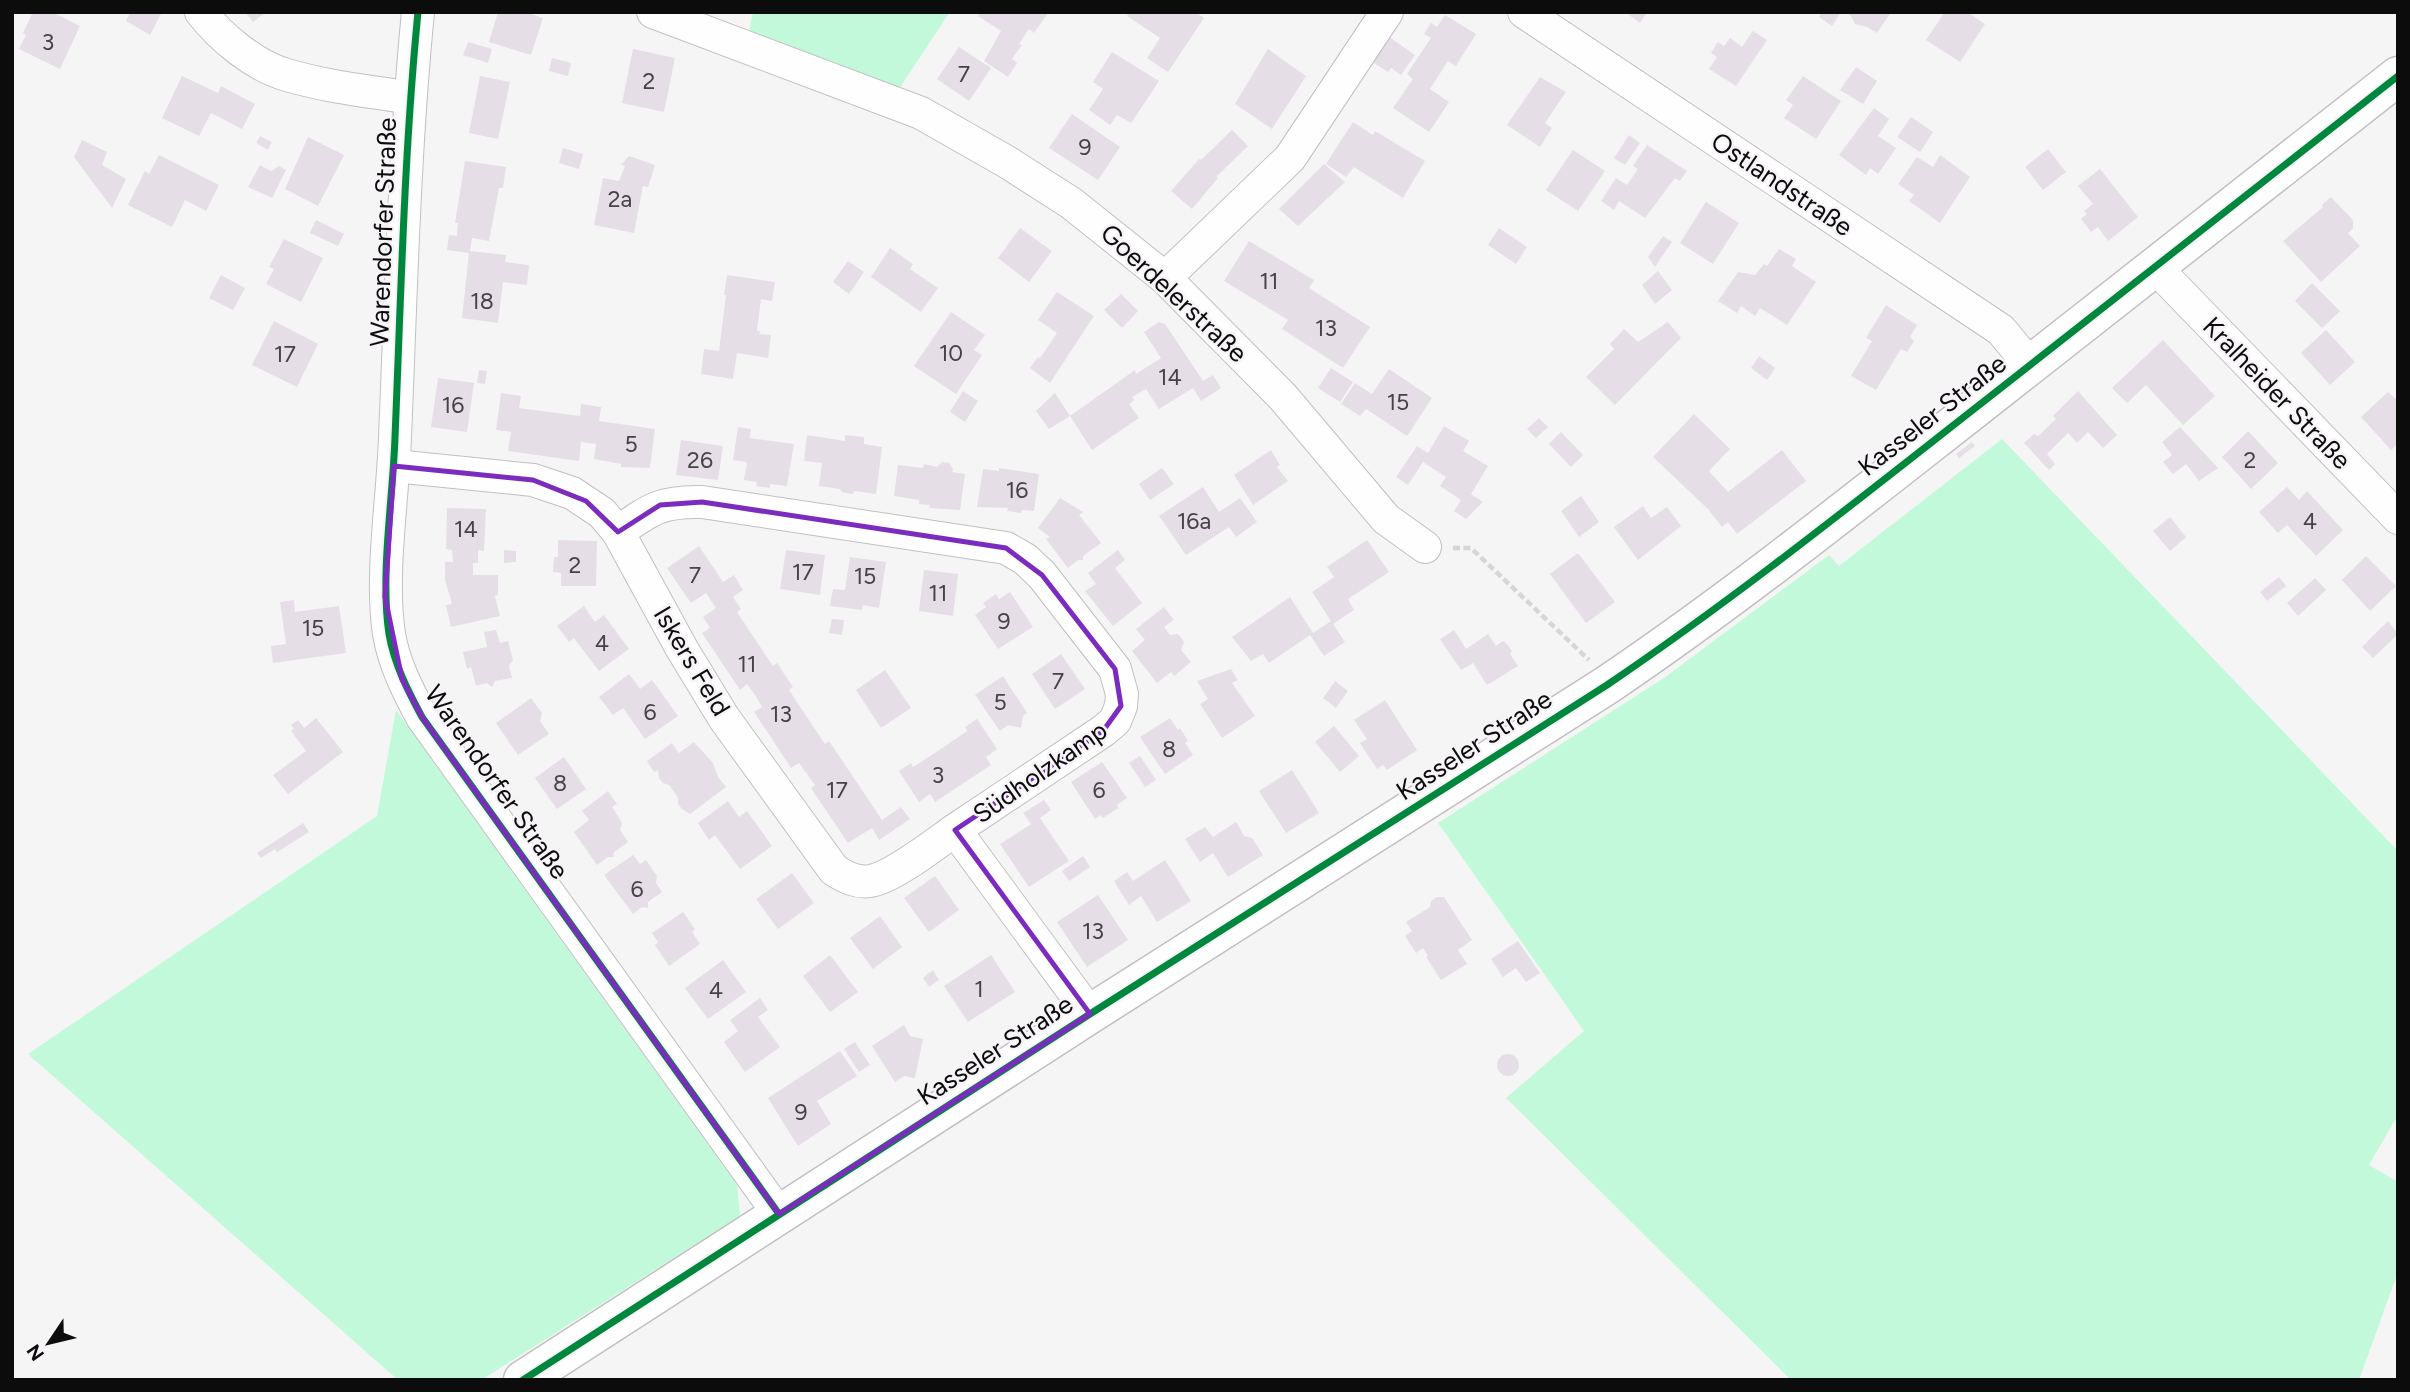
<svg xmlns="http://www.w3.org/2000/svg" width="2410" height="1392" font-family="Figtree,sans-serif">
<style>
.green{fill:#c2f9db}
.building{fill:#e5dee6}
.lines{fill:none;stroke-linecap:round;stroke-linejoin:round}
.street-casing{stroke:#c1c0c1;stroke-width:34}
.secondary-casing{stroke:#c1c0c1;stroke-width:41}
.path{stroke:#d7d6d7;stroke-width:4.5;stroke-dasharray:7 3.5;stroke-linecap:butt}
.street{stroke:#fefefe;stroke-width:32}
.secondary{stroke:#fefefe;stroke-width:38}
.cycleway-casing{stroke:#f7f4f7;stroke-width:11}
.cycleway{stroke:#00873e;stroke-width:7}
.marked{fill:none;stroke:#7b2cbf;stroke-width:5;stroke-linejoin:round}
.labels{text-anchor:middle;dominant-baseline:central;stroke-width:5;stroke-linejoin:round;paint-order:stroke}
.number-label{font-size:23px;fill:#454346}
.street-label{font-size:26px;fill:#0d0c0d;stroke:#f7f4f7}
</style>
<rect width="100%" height="100%" fill="#f6f5f6"/>
<g class="green">
<polygon points="753,12 950,12 899,89 749,31"/>
<polygon points="2002,439 2398,851 2398,1115 2369,1165 2398,1182 2398,1272 2359,1380 1791,1380 1506,1098 1584,1031 1438,823 1664,678 1829,555 1839,566"/>
<polygon points="396,710 737,1185 740,1216 481,1380 398,1380 28,1054 377,816"/>
</g>
<g class="building">
<polygon points="33,12 52,12 80,26 60,69 19,49 26,35 23,33"/>
<polygon points="130,12 162,12 150,35 126,21"/>
<polygon points="245,12 266,12 253,22"/>
<polygon points="498,12 525,12 543,18 531,55 489,42"/>
<polygon points="981,12 1049,12 1034,33 1029,29 1019,44 1022,45 1012,59 1017,63 1008,77 984,61 1001,31 978,16"/>
<polygon points="1130,12 1195,12 1204,18 1168,72 1147,58 1160,38 1127,16"/>
<polygon points="1625,12 1647,12 1640,23"/>
<polygon points="1822,12 1841,12 1832,26 1819,17"/>
<polygon points="1845,12 1891,12 1877,33 1867,27 1855,24 1851,16"/>
<polygon points="1945,12 1967,12 1985,24 1960,62 1926,40"/>
<polygon points="1445,15 1476,34 1456,66 1448,61 1430,89 1449,102 1429,132 1393,108 1413,79 1407,74 1431,38 1424,34 1431,23 1437,27"/>
<polygon points="1753,31 1767,40 1736,86 1709,69 1717,57 1711,53 1718,42 1724,46 1730,38 1742,47"/>
<polygon points="1385,34 1415,55 1401,75 1391,68 1388,72 1368,59"/>
<polygon points="468,42 492,49 488,63 463,55"/>
<polygon points="959,47 991,68 969,101 937,79"/>
<polygon points="633,49 675,58 664,112 622,103"/>
<polygon points="1268,49 1306,76 1272,129 1235,104"/>
<polygon points="1112,52 1159,81 1131,123 1117,115 1110,125 1089,110 1103,89 1093,82"/>
<polygon points="552,58 571,63 568,76 549,71"/>
<polygon points="1856,67 1877,81 1863,104 1840,90"/>
<polygon points="182,76 218,93 221,86 255,104 242,129 211,113 199,136 162,118"/>
<polygon points="480,76 510,82 498,139 469,133"/>
<polygon points="1803,76 1841,101 1816,139 1784,118 1793,105 1786,100"/>
<polygon points="1540,77 1566,92 1545,123 1552,128 1540,147 1507,125"/>
<polygon points="1874,108 1889,119 1878,136 1896,148 1878,174 1870,168 1866,175 1839,155"/>
<polygon points="1072,114 1120,147 1098,180 1049,148"/>
<polygon points="1911,117 1933,132 1920,152 1897,137"/>
<polygon points="1353,122 1373,135 1375,131 1425,161 1403,198 1354,167 1346,177 1326,164"/>
<polygon points="1232,130 1248,146 1216,177 1218,178 1192,209 1171,191 1199,159 1201,160"/>
<polygon points="1629,135 1640,143 1625,165 1614,158"/>
<polygon points="260,136 272,142 268,150 256,143"/>
<polygon points="308,137 344,155 318,206 285,189"/>
<polygon points="82,140 107,152 102,165 126,179 112,208 74,157"/>
<polygon points="1647,145 1687,171 1680,181 1675,178 1645,218 1619,201 1614,210 1601,201 1616,178 1627,185 1638,169 1633,166"/>
<polygon points="563,148 583,154 579,169 559,163"/>
<polygon points="2048,149 2066,172 2043,190 2025,167"/>
<polygon points="1573,150 1605,171 1578,211 1546,190"/>
<polygon points="159,155 219,185 206,211 185,200 172,227 128,205 145,171 149,174"/>
<polygon points="1940,155 1970,177 1940,223 1909,201 1914,195 1898,184 1917,157 1933,167"/>
<polygon points="629,156 655,165 648,187 643,186 634,233 594,225 603,178 619,181 625,166 621,165"/>
<polygon points="465,161 506,167 503,188 499,188 489,241 472,238 470,251 506,255 505,262 529,265 527,285 503,282 498,323 462,318 469,253 447,250 449,235 457,236 458,223 455,223"/>
<polygon points="1324,164 1345,182 1298,226 1279,209"/>
<polygon points="260,165 271,171 279,166 286,170 272,198 248,187"/>
<polygon points="2100,169 2138,217 2108,241 2098,227 2091,232 2081,219 2087,214 2084,211 2093,204 2078,186"/>
<polygon points="2331,197 2353,220 2353,229 2348,233 2360,246 2321,282 2283,241 2323,207 2322,205"/>
<polygon points="1706,202 1739,223 1713,264 1680,243"/>
<polygon points="316,220 344,234 338,246 310,233"/>
<polygon points="1020,228 1052,251 1029,282 998,258"/>
<polygon points="1499,228 1527,247 1516,264 1488,245"/>
<polygon points="1663,236 1672,242 1655,267 1648,257"/>
<polygon points="284,239 323,258 301,302 266,284 274,269 269,267"/>
<polygon points="1249,241 1314,280 1309,288 1370,327 1343,368 1282,329 1288,320 1224,281"/>
<polygon points="890,248 913,264 910,269 938,288 921,312 871,277"/>
<polygon points="1779,249 1796,259 1792,266 1816,282 1787,325 1760,308 1755,316 1741,306 1737,313 1718,301 1738,272 1755,275 1764,264 1767,266"/>
<polygon points="848,261 864,272 849,294 833,282"/>
<polygon points="1658,271 1672,290 1655,304 1642,285"/>
<polygon points="221,275 245,288 233,310 209,298"/>
<polygon points="727,275 775,282 772,301 761,299 757,331 760,331 759,334 771,335 768,358 737,353 733,379 701,374 704,349 719,351 726,295 724,295"/>
<polygon points="2312,283 2340,311 2322,328 2295,301"/>
<polygon points="1057,292 1094,316 1050,383 1030,368 1038,357 1040,358 1057,333 1038,320"/>
<polygon points="1121,294 1138,311 1122,328 1104,310"/>
<polygon points="1886,305 1917,325 1910,337 1914,341 1907,352 1901,349 1876,390 1851,376 1872,341 1866,338"/>
<polygon points="951,312 985,335 974,350 982,355 956,394 914,366"/>
<polygon points="274,321 318,344 297,387 252,365"/>
<polygon points="1159,322 1165,324 1203,381 1213,375 1221,388 1201,401 1193,388 1159,409 1146,389 1132,397 1134,400 1129,404 1139,418 1092,450 1070,416 1135,370 1136,374 1161,358 1144,332"/>
<polygon points="1668,322 1681,338 1615,405 1586,377 1614,349 1610,344 1624,329 1638,342"/>
<polygon points="2326,330 2355,362 2330,385 2301,353"/>
<polygon points="2163,340 2215,396 2183,425 2146,385 2127,403 2112,388"/>
<polygon points="1759,356 1775,368 1767,380 1751,368"/>
<polygon points="1331,368 1353,382 1340,402 1318,388"/>
<polygon points="1389,369 1432,398 1407,436 1366,409 1360,416 1341,404 1355,383 1372,394"/>
<polygon points="479,370 487,371 485,384 477,383"/>
<polygon points="438,378 474,383 467,432 431,427"/>
<polygon points="963,391 978,401 965,422 950,412"/>
<polygon points="2078,391 2117,435 2103,448 2088,432 2077,443 2068,433 2047,454 2055,464 2049,470 2024,443 2034,434 2038,436 2056,419 2053,416"/>
<polygon points="2388,392 2398,401 2398,444 2391,450 2361,417"/>
<polygon points="501,393 521,396 519,408 580,416 581,404 601,407 599,421 655,429 650,468 621,467 621,464 594,459 596,444 581,442 579,461 508,451 511,432 496,430"/>
<polygon points="1055,393 1070,416 1049,429 1036,411"/>
<polygon points="1694,414 1730,449 1709,471 1728,492 1782,450 1806,481 1737,534 1728,522 1722,527 1708,509 1653,457"/>
<polygon points="1539,418 1548,427 1536,438 1527,429"/>
<polygon points="1444,426 1469,441 1463,451 1488,466 1471,494 1483,502 1466,519 1454,511 1461,500 1440,486 1446,477 1423,462 1408,485 1396,477 1417,446 1428,453"/>
<polygon points="738,427 751,429 750,438 794,444 787,486 770,484 770,488 756,486 757,482 744,480 747,462 733,460"/>
<polygon points="2180,427 2218,468 2199,481 2186,464 2173,474 2163,462 2172,455 2162,442"/>
<polygon points="2248,431 2278,463 2251,489 2222,457"/>
<polygon points="1561,432 1583,455 1571,467 1549,444"/>
<polygon points="807,435 845,441 845,435 864,437 864,444 882,447 876,494 855,491 852,494 842,492 840,489 819,486 822,463 804,461"/>
<polygon points="681,440 723,446 718,480 676,475"/>
<polygon points="1972,442 1975,446 1959,458 1956,454"/>
<polygon points="1271,450 1280,465 1277,467 1288,481 1253,505 1234,475"/>
<polygon points="942,462 949,463 953,469 952,472 965,474 960,510 929,508 930,505 919,504 919,500 894,496 898,465 923,468 924,464 937,467"/>
<polygon points="999,468 1039,474 1034,511 1022,510 1021,513 1007,511 1008,508 977,507 983,469 999,471"/>
<polygon points="1162,468 1174,484 1150,500 1139,484"/>
<polygon points="1203,487 1219,512 1240,498 1257,522 1236,537 1229,527 1186,555 1159,516"/>
<polygon points="2287,487 2299,500 2307,491 2343,530 2316,556 2287,525 2278,533 2259,512"/>
<polygon points="1581,496 1599,522 1579,537 1561,511"/>
<polygon points="1060,498 1083,512 1079,515 1101,543 1083,556 1083,560 1078,560 1068,568 1046,539 1050,537 1038,528"/>
<polygon points="1643,506 1651,518 1667,507 1681,526 1638,560 1614,527"/>
<polygon points="447,508 486,509 484,551 478,550 478,563 473,563 473,575 498,575 498,595 495,596 500,616 451,627 446,605 452,604 445,580 445,562 453,562 452,550 446,549"/>
<polygon points="2170,517 2186,537 2170,551 2153,531"/>
<polygon points="558,540 597,541 596,586 561,586 561,573 553,572 554,557 558,557"/>
<polygon points="1367,540 1389,572 1348,599 1354,610 1333,624 1345,642 1324,656 1310,635 1269,663 1263,654 1251,661 1232,637 1290,597 1313,633 1331,621 1312,592 1334,577 1327,567"/>
<polygon points="699,546 723,582 734,575 743,590 733,597 741,609 737,612 773,666 777,663 793,687 789,690 825,744 829,741 882,820 901,807 910,819 879,840 872,828 848,843 811,788 815,785 799,763 791,768 754,712 762,707 755,695 747,684 740,690 702,633 710,628 703,617 716,608 706,593 691,603 667,568"/>
<polygon points="504,550 516,551 516,562 504,563"/>
<polygon points="786,550 825,555 820,595 780,589"/>
<polygon points="1118,550 1125,560 1115,568 1142,603 1113,626 1085,591 1096,584 1088,573"/>
<polygon points="1578,553 1615,602 1586,623 1550,574"/>
<polygon points="2366,556 2396,586 2370,611 2342,580"/>
<polygon points="850,557 886,562 879,608 863,605 862,610 830,606 833,589 845,590"/>
<polygon points="924,570 958,574 953,616 919,611"/>
<polygon points="2279,577 2286,586 2267,601 2260,592"/>
<polygon points="2315,578 2326,590 2298,616 2287,603"/>
<polygon points="1010,592 1033,627 998,649 975,615 986,607 983,603 996,594 999,599"/>
<polygon points="294,600 295,612 339,606 346,653 273,663 271,646 286,644 280,602"/>
<polygon points="584,606 595,622 604,615 629,649 599,671 574,638 569,642 557,626"/>
<polygon points="1164,607 1174,620 1164,627 1170,635 1178,634 1184,642 1181,650 1191,662 1174,676 1171,672 1157,683 1132,651 1145,640 1136,629"/>
<polygon points="832,619 844,620 842,635 829,633"/>
<polygon points="2388,621 2398,634 2373,658 2362,647"/>
<polygon points="496,630 500,643 508,641 513,660 509,666 512,678 495,681 492,687 487,683 476,686 471,667 467,669 463,652 487,647 484,632"/>
<polygon points="1454,630 1466,649 1488,634 1496,646 1503,641 1507,644 1512,651 1510,654 1518,666 1487,685 1473,663 1461,670 1440,639"/>
<polygon points="1061,654 1085,689 1055,709 1032,674"/>
<polygon points="1231,669 1238,680 1232,683 1255,716 1222,738 1200,704 1208,699 1197,681"/>
<polygon points="885,670 911,708 881,728 856,690"/>
<polygon points="629,674 640,689 652,680 678,716 645,739 623,708 613,715 599,697"/>
<polygon points="1003,676 1027,713 1023,716 1021,728 1008,725 1000,731 975,695"/>
<polygon points="1335,681 1348,691 1336,708 1323,698"/>
<polygon points="531,698 542,713 540,721 549,734 518,755 496,723"/>
<polygon points="1385,700 1417,750 1387,770 1383,765 1377,769 1360,743 1367,739 1354,720"/>
<polygon points="316,718 343,752 288,794 273,775 306,751 291,731 294,729 291,725 298,720 304,728"/>
<polygon points="1170,718 1178,730 1180,728 1188,741 1185,743 1193,755 1165,774 1140,737"/>
<polygon points="977,719 997,749 986,757 991,765 935,802 930,794 919,802 899,771 911,763 913,767 941,749 967,731 965,727"/>
<polygon points="1334,726 1359,756 1340,772 1315,742"/>
<polygon points="694,742 713,763 718,777 726,787 690,814 682,809 678,804 678,798 669,785 663,783 659,778 658,770 654,772 647,761 672,743 679,753"/>
<polygon points="1140,756 1156,780 1145,787 1129,763"/>
<polygon points="564,757 586,789 557,809 535,778"/>
<polygon points="1102,762 1127,798 1117,805 1118,808 1103,818 1100,815 1095,819 1071,782"/>
<polygon points="1292,770 1319,813 1286,833 1259,791"/>
<polygon points="608,791 617,804 612,807 622,823 620,830 628,842 614,852 613,857 608,857 597,865 574,832 589,820 582,811"/>
<polygon points="1044,800 1051,810 1040,818 1069,861 1029,887 1000,844 1031,824 1023,813"/>
<polygon points="728,801 739,817 747,811 772,846 740,869 715,835 709,840 698,823"/>
<polygon points="1236,822 1244,836 1252,838 1263,855 1228,877 1213,853 1200,862 1185,839 1205,827 1213,837"/>
<polygon points="303,823 309,832 277,852 275,849 261,858 257,853"/>
<polygon points="633,855 640,864 646,860 657,876 656,883 662,892 648,902 648,908 642,907 633,914 604,875"/>
<polygon points="1083,856 1090,867 1069,881 1062,871"/>
<polygon points="1165,860 1191,901 1157,922 1141,896 1129,905 1114,881 1127,872 1133,881"/>
<polygon points="792,873 814,903 778,929 756,899"/>
<polygon points="935,876 959,910 929,932 904,898"/>
<polygon points="1098,895 1128,940 1087,967 1057,922"/>
<polygon points="1437,897 1444,897 1472,940 1458,950 1467,964 1441,980 1426,957 1428,956 1423,948 1416,953 1405,936 1412,931 1406,922 1430,907 1431,901"/>
<polygon points="683,912 695,929 692,932 700,944 669,966 655,945 658,942 652,933"/>
<polygon points="880,916 902,947 873,969 850,938"/>
<polygon points="1518,941 1540,973 1526,982 1516,968 1503,977 1491,959"/>
<polygon points="830,955 858,992 830,1012 803,976"/>
<polygon points="991,955 1015,992 968,1022 944,986"/>
<polygon points="723,960 746,992 708,1019 685,988"/>
<polygon points="933,970 939,980 929,987 923,978"/>
<polygon points="760,998 768,1010 758,1017 780,1047 745,1072 724,1042 738,1031 730,1020"/>
<polygon points="904,1025 910,1036 923,1039 915,1078 904,1076 895,1082 872,1046"/>
<polygon points="855,1042 870,1065 859,1072 844,1049"/>
<polygon points="840,1051 857,1076 817,1101 831,1124 798,1146 768,1098"/>
<circle cx="1508" cy="1065" r="11"/>
</g>
<g class="lines">
<defs>
<g id="street">
<path d="M201,12C221,38 255,66 287,75C327,87 369,91 410,98"/>
<path d="M418,12C404,154 401,296 395,437C393,499 380,574 389,634C394,664 408,691 422,717L779,1214"/>
<polyline points="653,12 921,113 1007,162 1071,203 1165,278 1283,397 1386,519 1425,547"/>
<polyline points="1524,12 2001,330 2030,365"/>
<polyline points="2156,268 2398,518"/>
<polyline points="1165,278 1290,158 1387,12"/>
<path d="M394,466L533,480L572,493L602,513L618,532L682,649L724,718L834,870C845,877 856,883 870,881C892,878 935,844 955,830"/>
<path d="M618,532C651,509 661,501 702,502L1006,548L1025,559L1042,575L1115,669L1122,694L1121,706L1115,721L1103,731L955,830L1090,1014"/>
</g>
<path id="secondary" d="M523,1380L1090,1014L1607,685C1737,597 1859,499 1983,402C2121,294 2260,186 2398,76"/>
</defs>
<use href="#street" class="street-casing"/>
<use href="#secondary" class="secondary-casing"/>
<polyline class="path" points="1453,548 1471,548 1589,660"/>
<use href="#street" class="street"/>
<use href="#secondary" class="secondary"/>
<defs>
<g id="cycleway">
<path d="M418,12C404,154 401,296 395,437C393,499 380,574 389,634C394,664 408,691 422,717L779,1214"/>
<path d="M523,1380L1090,1014L1607,685C1737,597 1859,499 1983,402C2121,294 2260,186 2398,76"/>
</g>
</defs>
<use href="#cycleway" class="cycleway-casing"/>
<use href="#cycleway" class="cycleway"/>
</g>
<path class="marked" d="M394,466L533,480L586,501L618,532L660,505L702,502L1006,548L1042,575L1115,669L1121,706L1103,731L955,830L1090,1014L779,1214L422,717L402,679L385,597Z"/>
<g class="labels">
<g class="number-label">
<text x="48" y="42">3</text>
<text x="964" y="74">7</text>
<text x="649" y="81">2</text>
<text x="1085" y="147">9</text>
<text x="620" y="199">2a</text>
<text x="1269" y="281">11</text>
<text x="482" y="301">18</text>
<text x="1326" y="328">13</text>
<text x="951" y="353">10</text>
<text x="285" y="354">17</text>
<text x="1170" y="377">14</text>
<text x="1398" y="402">15</text>
<text x="453" y="405">16</text>
<text x="631" y="444">5</text>
<text x="700" y="460">26</text>
<text x="2250" y="460">2</text>
<text x="1017" y="490">16</text>
<text x="1194" y="521">16a</text>
<text x="2310" y="521">4</text>
<text x="466" y="529">14</text>
<text x="575" y="565">2</text>
<text x="803" y="572">17</text>
<text x="695" y="575">7</text>
<text x="865" y="576">15</text>
<text x="938" y="593">11</text>
<text x="1004" y="621">9</text>
<text x="313" y="628">15</text>
<text x="602" y="643">4</text>
<text x="747" y="664">11</text>
<text x="1058" y="681">7</text>
<text x="1000" y="702">5</text>
<text x="650" y="712">6</text>
<text x="781" y="714">13</text>
<text x="1169" y="749">8</text>
<text x="938" y="775">3</text>
<text x="560" y="783">8</text>
<text x="837" y="790">17</text>
<text x="1099" y="790">6</text>
<text x="637" y="889">6</text>
<text x="1093" y="931">13</text>
<text x="979" y="989">1</text>
<text x="716" y="990">4</text>
<text x="801" y="1112">9</text>
</g>
<g class="street-label">
<text transform="translate(1782 184) rotate(34)">Ostlandstraße</text>
<text transform="translate(383 232) rotate(-88)">Warendorfer Straße</text>
<text transform="translate(1174 293) rotate(43)">Goerdelerstraße</text>
<text transform="translate(2277 393) rotate(46)">Kralheider Straße</text>
<text transform="translate(1932 415) rotate(-38)">Kasseler Straße</text>
<text transform="translate(692 661) rotate(59)">Iskers Feld</text>
<text transform="translate(1474 745) rotate(-33)">Kasseler Straße</text>
<text transform="translate(1040 772) rotate(-35)">Südholzkamp</text>
<text transform="translate(497 782) rotate(55)">Warendorfer Straße</text>
<text transform="translate(995 1050) rotate(-33)">Kasseler Straße</text>
</g>
</g>
<rect width="2410" height="1392" fill="none" stroke="#0d0c0d" stroke-width="28"/>
<g transform="translate(49 1343) rotate(235)" stroke="#f7f4f7" stroke-width="5" paint-order="stroke">
<path d="M0-5L12 26L0 18L-12 26Z" fill="#0d0c0d"/>
<text y="-10" font-size="19" font-weight="bold" text-anchor="middle" fill="#0d0c0d">N</text>
</g>
</svg>
